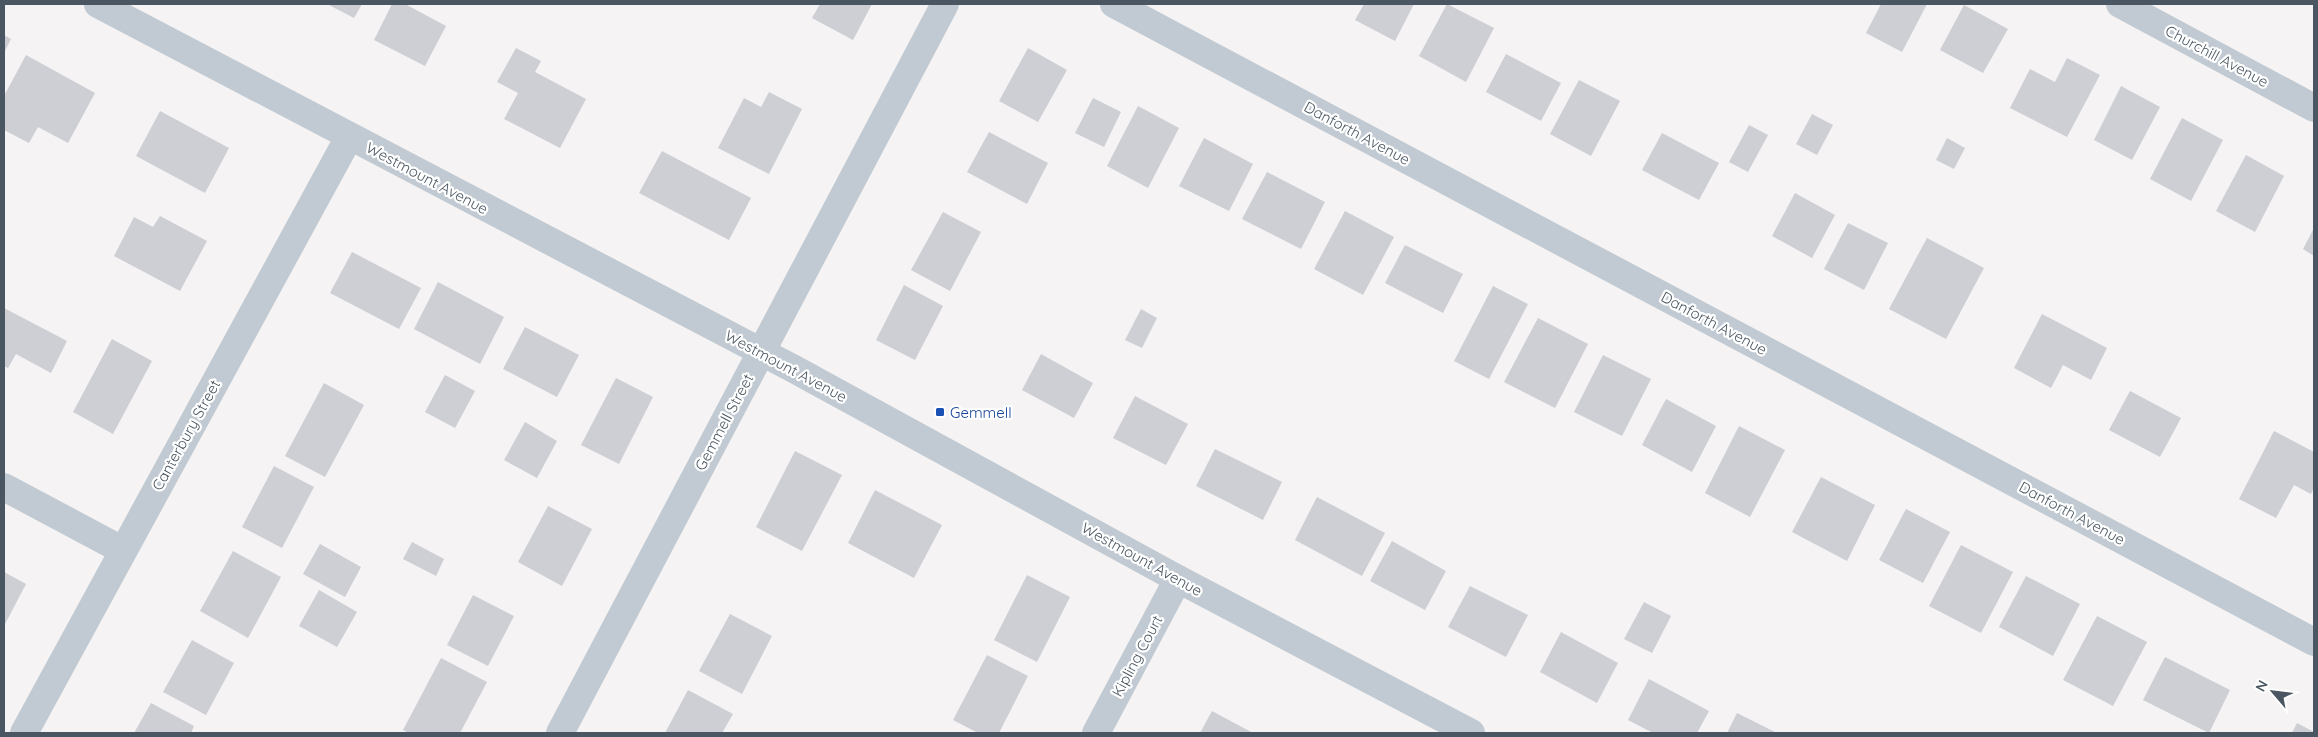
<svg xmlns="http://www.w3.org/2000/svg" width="2318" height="737" font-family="Quicksand,sans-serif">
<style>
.building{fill:#cdcfd5}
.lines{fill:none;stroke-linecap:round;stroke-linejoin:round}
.minor{stroke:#c1cad2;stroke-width:28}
.transit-dot{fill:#1a4fb4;stroke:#fff;stroke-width:2}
.labels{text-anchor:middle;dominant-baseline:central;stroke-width:4.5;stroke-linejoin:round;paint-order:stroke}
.street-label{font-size:15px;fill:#4a5661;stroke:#fff}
.transit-label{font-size:15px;fill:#164399;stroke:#fff;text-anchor:start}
</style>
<rect width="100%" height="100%" fill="#f5f3f3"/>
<g class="building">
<polygon points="327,4 362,4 354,18"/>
<polygon points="392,4 405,4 446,26 425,66 374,40"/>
<polygon points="820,4 872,4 853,40 812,18"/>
<polygon points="1364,4 1414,4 1395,41 1355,20"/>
<polygon points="1447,4 1494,28 1466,82 1419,56"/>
<polygon points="1881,4 1927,4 1902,52 1866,33"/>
<polygon points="1964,5 2008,29 1983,73 1940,50"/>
<polygon points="4,35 11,39 4,53"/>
<polygon points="516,48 541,61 535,72 586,99 560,148 504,119 518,93 497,82"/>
<polygon points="1028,48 1067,70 1038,122 999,101"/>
<polygon points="1506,54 1561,83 1541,121 1486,92"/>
<polygon points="26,55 95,93 68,143 38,127 29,143 4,130 4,96"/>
<polygon points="2067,58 2100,75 2067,137 2010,108 2030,69 2055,82"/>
<polygon points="1579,80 1620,101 1591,156 1550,134"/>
<polygon points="2121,86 2160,107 2132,160 2094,140"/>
<polygon points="769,92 802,109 769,174 718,148 744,98 761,107"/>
<polygon points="1093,98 1121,112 1104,147 1075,133"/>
<polygon points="1138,106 1179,128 1148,188 1107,166"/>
<polygon points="160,111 229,148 205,193 136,156"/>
<polygon points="1812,114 1833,125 1817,155 1796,144"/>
<polygon points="2182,118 2223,140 2191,201 2150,179"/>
<polygon points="1749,125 1768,135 1748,172 1729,162"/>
<polygon points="989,132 1048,163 1027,204 967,172"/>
<polygon points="1662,133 1719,163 1699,200 1642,170"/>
<polygon points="1204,138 1253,164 1229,211 1179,186"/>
<polygon points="1947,138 1965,148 1954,169 1936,160"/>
<polygon points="662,151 751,198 729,240 639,193"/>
<polygon points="2246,155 2284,176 2255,232 2216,211"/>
<polygon points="1267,172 1325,202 1301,249 1242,219"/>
<polygon points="1795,193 1835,215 1812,258 1772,236"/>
<polygon points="1345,211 1394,237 1363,295 1314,269"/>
<polygon points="943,212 981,232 950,291 911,270"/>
<polygon points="160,216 207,241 180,291 114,256 134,217 153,227"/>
<polygon points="1848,223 1888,243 1864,290 1824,269"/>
<polygon points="2314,228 2314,256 2303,249"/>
<polygon points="1927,238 1984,268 1946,339 1889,309"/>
<polygon points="1405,245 1463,274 1443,313 1385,283"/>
<polygon points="352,252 421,288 399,329 330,293"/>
<polygon points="438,282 504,317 480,364 414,329"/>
<polygon points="904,285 943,306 915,360 876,340"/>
<polygon points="1493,286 1528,304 1489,379 1454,361"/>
<polygon points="4,308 67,341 51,373 16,354 8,368 4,366"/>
<polygon points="1141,309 1157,318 1142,348 1125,340"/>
<polygon points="2042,314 2107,348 2091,380 2063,365 2051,388 2014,368"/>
<polygon points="1538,318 1588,344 1555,408 1504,382"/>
<polygon points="525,327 579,355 557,397 503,369"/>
<polygon points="112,339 152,361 113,434 73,412"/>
<polygon points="1041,354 1093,383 1074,418 1022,390"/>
<polygon points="1603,355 1651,379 1622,436 1574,412"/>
<polygon points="445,375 475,391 455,428 425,412"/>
<polygon points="616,378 653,397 619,464 581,445"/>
<polygon points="324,383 364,405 325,477 285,456"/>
<polygon points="2130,391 2181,418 2160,457 2109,430"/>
<polygon points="1135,396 1188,424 1166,465 1113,438"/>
<polygon points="1666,399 1716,426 1692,472 1642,445"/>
<polygon points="525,422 557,441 537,478 504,460"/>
<polygon points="1739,426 1785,450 1750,517 1705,493"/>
<polygon points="2274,431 2314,452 2314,487 2311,494 2294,485 2276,518 2239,499"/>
<polygon points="1215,449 1282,482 1263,520 1196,486"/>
<polygon points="795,451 842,475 802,551 756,527"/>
<polygon points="274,466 314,487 282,548 242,527"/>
<polygon points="1821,477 1875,505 1847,561 1792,532"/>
<polygon points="875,490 942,525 914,578 848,543"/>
<polygon points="1317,497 1385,533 1362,576 1295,540"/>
<polygon points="548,506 592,529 562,586 518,562"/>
<polygon points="1906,509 1950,532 1923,583 1879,560"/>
<polygon points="1392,541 1446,571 1425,610 1370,581"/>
<polygon points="412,542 444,559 436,576 403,559"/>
<polygon points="320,544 361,567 345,597 303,574"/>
<polygon points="1961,545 2013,572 1981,633 1929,606"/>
<polygon points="233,551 281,577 248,638 200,611"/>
<polygon points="4,572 26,584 4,626"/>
<polygon points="1027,575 1070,597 1037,662 994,640"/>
<polygon points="2026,576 2080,604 2053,656 1999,627"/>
<polygon points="1470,586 1528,615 1506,657 1448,627"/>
<polygon points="319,590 357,612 337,647 299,626"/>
<polygon points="473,595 514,616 488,666 447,645"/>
<polygon points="1644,602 1671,616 1652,653 1624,639"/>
<polygon points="730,614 772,636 742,694 699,671"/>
<polygon points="2097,616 2147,642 2113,706 2063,680"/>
<polygon points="1561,632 1618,663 1597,703 1540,672"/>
<polygon points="192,640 234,663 206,715 163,692"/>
<polygon points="987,655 1028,676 999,733 978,733 953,720"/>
<polygon points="2165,657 2230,690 2209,733 2143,700"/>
<polygon points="441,658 487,682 460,733 409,733 403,730"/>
<polygon points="1649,679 1709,711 1697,733 1653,733 1628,720"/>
<polygon points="688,690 733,714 722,733 665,733"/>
<polygon points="151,703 194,726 191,733 134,733"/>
<polygon points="1212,711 1253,733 1200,733"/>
<polygon points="1737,713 1777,733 1727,733"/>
<polygon points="2297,723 2314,732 2314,733 2292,733"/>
</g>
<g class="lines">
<g class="minor">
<polyline points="98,4 794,369 1178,579 1471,733"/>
<polyline points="1114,4 2314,642"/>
<polyline points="2120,4 2314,108"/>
<polyline points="4,487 122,550"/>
<polyline points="24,733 349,137"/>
<polyline points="560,733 945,4"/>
<polyline points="1096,733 1178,579"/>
</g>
</g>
<rect class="transit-dot" x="935" y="407" width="10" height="10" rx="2.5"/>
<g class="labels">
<g class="street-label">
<text transform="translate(2217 56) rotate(28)">Churchill Avenue</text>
<text transform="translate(1357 133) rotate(28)">Danforth Avenue</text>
<text transform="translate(427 178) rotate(28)">Westmount Avenue</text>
<text transform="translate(1714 323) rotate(28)">Danforth Avenue</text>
<text transform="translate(786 366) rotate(28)">Westmount Avenue</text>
<text transform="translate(724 422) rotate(-62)">Gemmell Street</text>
<text transform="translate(186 435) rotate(-61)">Canterbury Street</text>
<text transform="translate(2072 513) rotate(28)">Danforth Avenue</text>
<text transform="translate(1142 559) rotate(29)">Westmount Avenue</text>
<text transform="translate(1137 656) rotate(-62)">Kipling Court</text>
</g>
<g class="transit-label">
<text x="950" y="412">Gemmell</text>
</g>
</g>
<rect width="2318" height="737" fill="none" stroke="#4a5661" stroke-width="10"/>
<g transform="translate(2273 692) rotate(298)" stroke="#ffffff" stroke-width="4" paint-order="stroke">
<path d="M0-4L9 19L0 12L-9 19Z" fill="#4a5661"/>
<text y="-8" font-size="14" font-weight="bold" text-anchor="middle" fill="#4a5661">N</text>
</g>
</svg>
